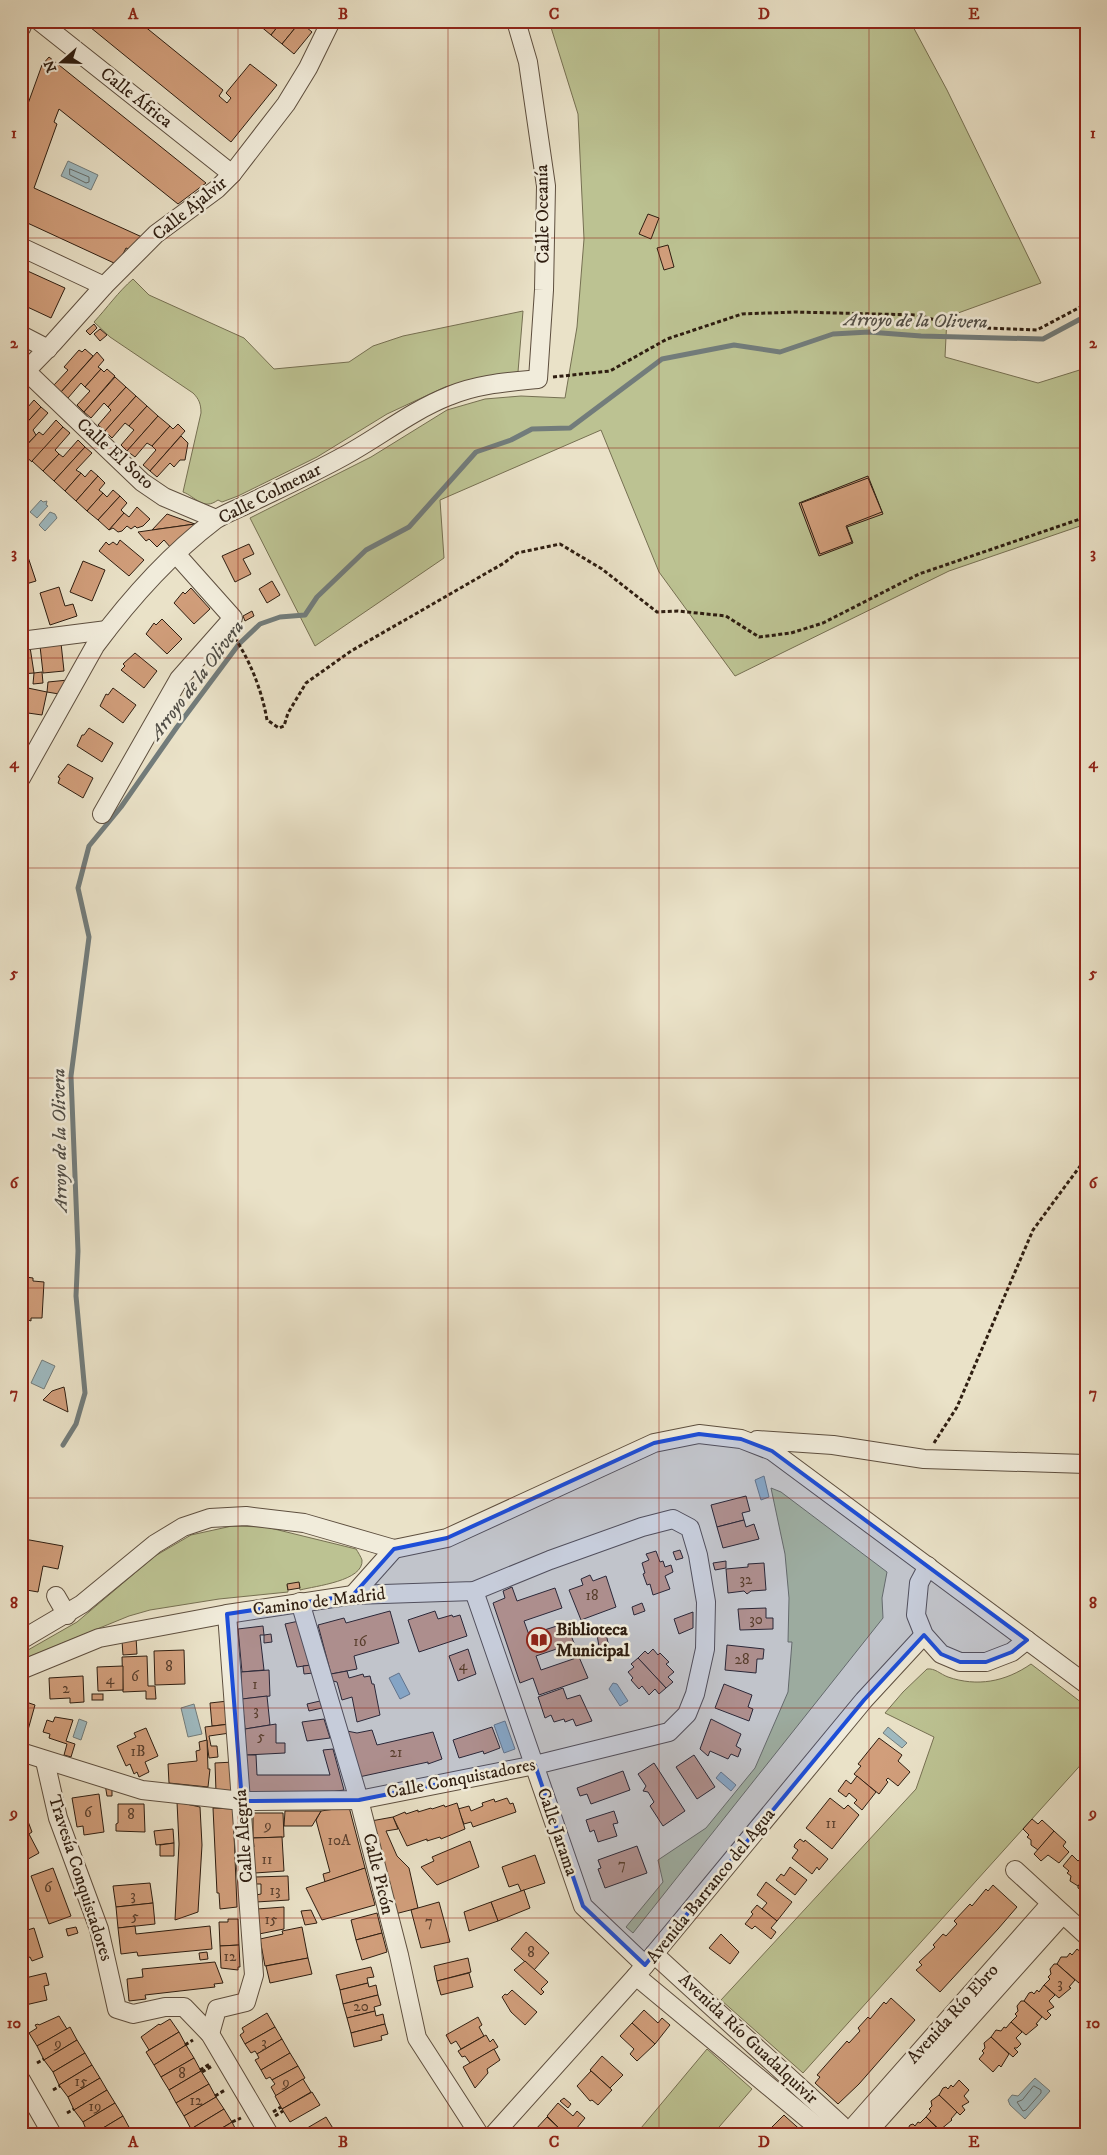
<svg xmlns="http://www.w3.org/2000/svg" width="1107" height="2155" font-family="'IM FELL DW Pica',serif">
<style>
.green{fill:#bcc292;stroke:#767052}
.water{fill:#9ebac1;stroke:#727c7b}
.lines{fill:none;stroke-linecap:round;stroke-linejoin:round}
.shore{stroke:#666c69;stroke-width:1}
.stream{stroke:#727c7b;stroke-width:5}
.building{fill:#d19e7b;stroke:#2f1e11}
.minor-casing{stroke:#5e4f3f;stroke-width:20}
.path{stroke:#2f1e11;stroke-width:3;stroke-dasharray:4 2.5;stroke-linecap:butt}
.minor{stroke:#f1ecdb;stroke-width:18}
.marked{fill:#1d4ed8;fill-opacity:0.2;stroke:#1d4ed8;stroke-width:4;stroke-linejoin:round}
.grid{fill:none;stroke:#8f2418;stroke-width:1;stroke-opacity:0.55}
.labels{text-anchor:middle;dominant-baseline:central;stroke-width:5;stroke-linejoin:round;paint-order:stroke}
.number-label{font-size:15px;fill:#583e2c}
.street-label{font-size:18px;fill:#2f1e11;stroke:#f1ecdb}
.poi-label{font-size:18px;font-weight:bold;fill:#2f1e11;stroke:#f1ecdb;text-anchor:start}
.water-label{font-size:19px;font-style:italic;fill:#504d46;stroke:#f1ecdb}
.neatline{fill:none;stroke:#8f2418;stroke-width:2}
.grid-label{font-size:16px;text-anchor:middle;font-weight:bold;fill:#8f2418}
</style>
<rect width="100%" height="100%" fill="#eae2c8"/>
<filter id="stains"><feTurbulence type="fractalNoise" baseFrequency=".004" numOctaves="4"/><feColorMatrix values="0 0 0 0 .2 0 0 0 0 .09 0 0 0 0 .02 0 0 0 .5 -.17"/></filter>
<radialGradient id="worn" r=".72"><stop offset=".6" stop-color="#630" stop-opacity="0"/><stop offset="1" stop-color="#630" stop-opacity=".3"/></radialGradient>
<g class="green">
<polygon points="549,21 910,21 947,90 1041,283 947,317 945,357 1038,383 1086,368 1086,524 949,571 735,676 659,572 601,430 440,500 444,558 315,646 250,518 371,457 447,410 485,399 521,396 565,398 577,327 584,239 578,114"/>
<path d="M133,279L149,295L244,338L274,369L349,362L373,346L403,336L523,311L518,372L474,379L445,387L387,414L317,457L238,496L222,502L218,500C203,511 196,497 183,492L201,413C201,404 199,399 193,393L110,337L94,322C107,308 118,292 133,279Z"/>
<polygon points="771,1488 781,1492 887,1572 882,1598 883,1618 633,1933 626,1927 663,1882 658,1860 706,1828 755,1768 788,1692 792,1642 788,1642 789,1598 785,1554"/>
<path d="M232,1526L266,1527L356,1549C358,1552 361,1557 362,1560C364,1581 315,1586 300,1590L299,1583L287,1585L288,1592L219,1599L150,1610L129,1616L21,1660V1654L77,1622L155,1556L191,1535Z"/>
<path d="M1031,1664L1086,1706V1759L803,2073L721,2000L916,1789L934,1737L885,1713L903,1692L927,1669C935,1668 940,1674 948,1677C977,1687 1005,1682 1031,1664Z"/>
<polygon points="707,2049 752,2089 713,2134 636,2134"/>
</g>
<g class="water">
<polygon points="68,161 98,175 91,190 61,176"/>
<polygon points="41,500 43,502 47,501 46,505 48,506 37,518 30,512"/>
<polygon points="50,512 55,514 57,518 45,531 39,525"/>
<polygon points="42,1360 55,1366 44,1389 31,1383"/>
<polygon points="764,1476 769,1497 761,1500 755,1480"/>
<polygon points="399,1673 410,1694 400,1699 389,1678"/>
<polygon points="613,1683 617,1684 628,1701 620,1706 609,1689"/>
<polygon points="194,1704 202,1734 188,1737 181,1708"/>
<polygon points="79,1719 87,1722 81,1740 73,1737"/>
<polygon points="505,1721 515,1749 504,1753 494,1725"/>
<polygon points="888,1727 907,1743 902,1748 883,1733"/>
<polygon points="721,1772 736,1785 731,1791 716,1778"/>
<polygon points="1035,2078 1050,2091 1025,2119 1010,2105 1008,2100 1012,2095 1018,2096"/>
</g>
<g class="lines">
<g class="shore">
<polygon points="70,169 89,177 89,182 86,183 70,175"/>
<polygon points="1034,2086 1041,2090 1041,2093 1026,2110 1023,2111 1017,2102 1022,2100"/>
</g>
<polyline class="stream" points="63,1445 76,1424 85,1393 76,1296 78,1251 71,1076 89,937 78,888 89,846 121,807 177,727 239,644 260,624 280,617 305,615 317,597 366,550 409,527 476,452 511,440 532,429 570,428 662,359 734,345 780,352 833,334 869,332 921,336 1043,339 1086,316"/>
</g>
<g class="building">
<polygon points="86,21 138,21 223,90 219,96 227,103 231,98 226,93 250,64 277,85 231,142 85,23"/>
<polygon points="262,21 282,21 271,35 259,25"/>
<polygon points="282,21 300,22 282,44 271,35"/>
<polygon points="300,22 312,32 294,54 282,44"/>
<polygon points="49,57 206,183 178,204 59,109 54,122 57,124 34,188 142,237 129,249 126,248 122,256 114,263 21,220 21,123 42,65"/>
<polygon points="648,214 659,218 651,239 639,234"/>
<polygon points="668,245 674,267 664,270 657,248"/>
<polygon points="21,268 65,288 51,318 21,304"/>
<polygon points="94,324 97,328 90,335 86,331"/>
<polygon points="100,329 107,335 100,341 94,334"/>
<polygon points="85,349 93,356 61,392 54,385 68,370 64,367 79,350 82,352"/>
<polygon points="97,352 104,360 98,367 101,369 85,387 81,383 68,398 61,392"/>
<polygon points="101,369 104,372 107,369 115,376 84,412 77,405 90,391 85,387"/>
<polygon points="115,377 126,387 108,407 104,403 91,418 84,412"/>
<polygon points="126,387 136,396 105,431 98,425 111,410 108,407"/>
<polygon points="136,396 147,406 129,426 125,423 112,438 105,431"/>
<polygon points="34,400 41,407 21,429 21,415"/>
<polygon points="147,406 158,416 127,451 121,445 134,430 129,426"/>
<polygon points="41,407 48,413 33,430 36,435 21,451 21,429"/>
<polygon points="158,416 170,426 152,446 147,443 135,457 127,451"/>
<polygon points="56,420 63,427 32,462 24,455 26,451 23,449 39,432 43,435"/>
<polygon points="178,424 185,431 150,471 143,465 156,450 152,446 170,426 173,429"/>
<polygon points="63,427 70,433 55,450 59,454 43,471 32,461"/>
<polygon points="181,436 188,443 185,460 180,460 174,467 170,463 157,477 150,471"/>
<polygon points="78,440 85,447 54,481 43,471 59,454 63,457"/>
<polygon points="85,447 92,453 76,470 81,473 65,491 54,481"/>
<polygon points="91,470 98,476 76,501 65,491 81,473 85,477"/>
<polygon points="98,476 105,483 99,490 103,493 87,511 76,501"/>
<polygon points="868,476 883,514 847,527 853,543 819,556 799,503"/>
<polygon points="868,478 882,512 846,526 852,542 820,554 801,503"/>
<polygon points="113,490 120,496 98,520 87,511 103,493 107,497"/>
<polygon points="120,496 127,503 121,510 124,513 109,530 98,520"/>
<polygon points="137,507 150,519 143,526 137,528 135,526 131,529 127,526 122,531 118,532 113,528 109,530 124,513 129,517"/>
<polygon points="167,514 195,524 152,530"/>
<polygon points="195,524 171,548 164,540 157,547 149,539 146,541 138,532"/>
<polygon points="120,540 144,560 129,576 99,551 106,542 109,545 113,542 117,545"/>
<polygon points="249,544 254,554 243,559 251,574 235,582 222,556"/>
<polygon points="27,554 36,581 26,584 21,571 21,556"/>
<polygon points="83,561 105,570 92,601 70,592"/>
<polygon points="272,581 280,595 267,603 259,589"/>
<polygon points="59,587 65,606 73,604 77,616 50,625 40,593"/>
<polygon points="191,588 210,609 194,624 174,603 183,592 185,594"/>
<polygon points="252,611 254,616 245,621 243,616"/>
<polygon points="162,619 182,639 167,654 146,634 154,623 156,625"/>
<polygon points="61,643 64,671 43,673 40,646"/>
<polygon points="30,647 34,673 21,674 21,648"/>
<polygon points="135,653 157,671 144,688 121,670 125,666 123,664"/>
<polygon points="42,672 43,683 33,684 34,673"/>
<polygon points="68,680 59,694 47,692 48,682"/>
<polygon points="23,687 47,692 42,715 21,712"/>
<polygon points="113,688 136,705 123,723 100,706 106,694 108,695"/>
<polygon points="89,728 113,743 102,762 77,746 82,735 84,735"/>
<polygon points="68,764 93,778 83,798 58,783 60,778 58,777"/>
<polygon points="26,1277 33,1278 33,1281 44,1282 42,1318 31,1318 31,1321 21,1317 21,1280 26,1281"/>
<polygon points="21,1335 28,1338 21,1351"/>
<polygon points="64,1387 65,1392 68,1412 43,1400 52,1391"/>
<polygon points="746,1496 750,1511 742,1513 744,1520 717,1527 711,1505"/>
<polygon points="744,1520 746,1527 754,1524 759,1539 723,1548 717,1527"/>
<polygon points="24,1539 63,1546 58,1569 43,1566 38,1592 21,1589 21,1552"/>
<polygon points="680,1550 683,1558 676,1560 673,1552"/>
<polygon points="656,1551 660,1562 663,1561 665,1567 671,1565 673,1572 665,1576 670,1589 653,1595 650,1584 647,1585 643,1574 645,1573 642,1563 649,1560 646,1554"/>
<polygon points="726,1561 726,1568 715,1570 713,1563"/>
<polygon points="764,1563 766,1590 751,1591 747,1594 744,1591 728,1593 726,1569 748,1567 748,1564"/>
<polygon points="590,1575 593,1581 606,1576 616,1607 581,1620 569,1590 583,1585 581,1579"/>
<polygon points="299,1582 300,1588 288,1590 287,1584"/>
<polygon points="512,1587 517,1601 555,1588 562,1608 524,1621 529,1635 566,1623 574,1643 536,1656 541,1670 579,1657 588,1678 539,1695 533,1678 520,1683 493,1603 505,1598 503,1591"/>
<polygon points="642,1603 645,1611 634,1615 632,1607"/>
<polygon points="766,1608 766,1618 773,1618 773,1629 740,1630 738,1609"/>
<polygon points="390,1611 399,1643 354,1656 357,1669 331,1674 318,1625 344,1618 346,1623"/>
<polygon points="435,1611 438,1619 452,1615 453,1617 460,1615 467,1636 419,1652 408,1620"/>
<polygon points="693,1612 693,1628 679,1634 674,1619"/>
<polygon points="299,1621 311,1665 297,1667 285,1624"/>
<polygon points="263,1626 264,1635 260,1635 264,1670 242,1672 238,1629"/>
<polygon points="271,1634 272,1642 264,1643 264,1635"/>
<polygon points="606,1634 610,1651 600,1652 597,1635"/>
<polygon points="136,1637 137,1654 123,1655 122,1641"/>
<polygon points="727,1645 764,1649 763,1659 757,1659 756,1673 725,1670"/>
<polygon points="468,1649 476,1674 458,1681 449,1656"/>
<polygon points="653,1649 658,1655 660,1653 669,1662 666,1664 674,1672 668,1677 673,1682 666,1688 638,1658 645,1651 648,1654"/>
<polygon points="184,1650 185,1684 155,1685 154,1651"/>
<polygon points="147,1656 148,1686 155,1686 156,1699 146,1699 146,1691 123,1692 122,1657"/>
<polygon points="638,1658 666,1688 659,1694 655,1689 649,1695 642,1686 639,1689 631,1680 633,1678 628,1672 634,1667 631,1664"/>
<polygon points="311,1665 313,1673 304,1674 303,1666"/>
<polygon points="123,1666 123,1690 98,1691 97,1667"/>
<polygon points="269,1670 270,1696 242,1699 241,1672"/>
<polygon points="347,1671 349,1678 363,1674 364,1677 370,1676 372,1684 374,1684 380,1715 357,1722 352,1697 342,1700 337,1682 333,1681 331,1674"/>
<polygon points="83,1676 84,1702 70,1703 70,1698 50,1699 49,1678"/>
<polygon points="724,1684 752,1695 748,1707 753,1709 749,1721 715,1708"/>
<polygon points="563,1688 567,1699 580,1695 592,1721 576,1726 573,1719 565,1722 564,1719 554,1722 551,1715 545,1718 538,1697"/>
<rect x="92" y="1694" width="11" height="6"/>
<polygon points="267,1696 270,1725 245,1729 242,1699"/>
<polygon points="23,1701 35,1705 28,1730 21,1728"/>
<polygon points="228,1701 230,1724 212,1726 210,1703"/>
<polygon points="320,1701 322,1708 309,1711 307,1704"/>
<polygon points="55,1717 73,1720 66,1741 75,1744 71,1757 64,1755 67,1744 49,1738 50,1734 43,1732 47,1720 53,1722"/>
<polygon points="324,1719 330,1738 307,1741 302,1722"/>
<polygon points="711,1719 741,1734 736,1746 741,1749 738,1757 731,1754 728,1759 710,1751 708,1756 700,1749"/>
<polygon points="230,1724 230,1733 209,1736 211,1746 217,1746 218,1757 209,1758 205,1727"/>
<polygon points="276,1724 276,1743 285,1743 285,1753 246,1755 245,1729"/>
<polygon points="492,1727 500,1748 484,1754 483,1751 459,1758 453,1740"/>
<polygon points="146,1728 158,1756 145,1762 149,1772 139,1777 137,1772 134,1774 130,1764 126,1766 117,1746 136,1737 134,1733"/>
<polygon points="372,1730 377,1745 433,1732 442,1759 428,1764 428,1762 359,1777 347,1731 357,1733"/>
<polygon points="879,1738 902,1755 898,1761 910,1772 898,1786 888,1778 886,1780 888,1782 879,1794 854,1774 861,1766 858,1764"/>
<polygon points="207,1740 208,1769 210,1769 208,1787 169,1783 168,1764 197,1761 196,1751 200,1750 199,1742"/>
<polygon points="333,1749 344,1790 324,1793 248,1792 246,1755 256,1755 257,1775 330,1775 323,1750"/>
<polygon points="694,1755 715,1787 697,1799 676,1767"/>
<polygon points="234,1762 234,1791 216,1792 215,1763"/>
<polygon points="654,1763 685,1811 663,1826 650,1806 654,1802 648,1792 643,1791 646,1786 638,1774"/>
<polygon points="623,1771 630,1790 591,1804 587,1794 580,1796 577,1788"/>
<polygon points="857,1776 876,1792 862,1810 854,1803 857,1800 849,1793 846,1797 838,1791 846,1780 851,1784"/>
<polygon points="105,1784 112,1786 112,1796 107,1796"/>
<polygon points="99,1794 104,1832 84,1835 83,1826 77,1827 72,1798"/>
<polygon points="507,1798 510,1804 513,1803 516,1812 473,1827 471,1822 464,1824 458,1809 469,1806 471,1811 483,1806 482,1803 494,1799 495,1802"/>
<polygon points="830,1798 844,1809 848,1805 859,1815 832,1849 806,1828"/>
<polygon points="177,1802 200,1807 202,1845 198,1912 175,1920 179,1844"/>
<polygon points="457,1803 465,1829 441,1839 440,1837 427,1841 427,1839 407,1846 393,1817 405,1812 406,1814 418,1810 418,1812 431,1808 432,1809 444,1805 445,1807"/>
<polygon points="118,1804 144,1804 145,1832 116,1831 116,1824 118,1823"/>
<polygon points="349,1807 365,1868 325,1882 323,1874 330,1872 316,1820 321,1811"/>
<polygon points="213,1808 233,1809 237,1907 220,1909 219,1893 217,1893"/>
<polygon points="285,1811 321,1811 312,1826 284,1826"/>
<polygon points="614,1811 618,1823 613,1824 617,1836 598,1842 594,1830 590,1832 586,1820"/>
<polygon points="253,1813 283,1813 284,1837 253,1838"/>
<polygon points="26,1816 32,1832 29,1834 39,1853 21,1863 21,1818"/>
<polygon points="393,1817 398,1829 386,1831 397,1856 409,1868 418,1908 395,1914 371,1821"/>
<polygon points="1032,1819 1038,1824 1042,1820 1054,1831 1038,1850 1031,1845 1031,1840 1027,1837 1029,1835 1023,1829"/>
<polygon points="173,1829 174,1843 156,1845 154,1831"/>
<polygon points="1054,1831 1066,1842 1063,1846 1069,1852 1059,1863 1048,1855 1041,1861 1034,1854"/>
<polygon points="282,1837 284,1871 255,1873 251,1848 254,1847 253,1838"/>
<polygon points="800,1839 804,1842 805,1840 828,1859 819,1870 817,1867 812,1874 792,1858 798,1850 794,1847 795,1844"/>
<polygon points="470,1841 479,1867 437,1885 421,1867 434,1861 432,1857"/>
<polygon points="174,1843 174,1856 160,1856 160,1845"/>
<polygon points="637,1846 647,1873 605,1888 598,1869 601,1868 598,1860"/>
<polygon points="535,1855 545,1883 521,1891 518,1884 509,1887 502,1867"/>
<polygon points="1072,1855 1078,1861 1084,1856 1086,1857 1086,1877 1078,1886 1070,1881 1071,1876 1067,1873 1069,1871 1063,1866"/>
<polygon points="790,1867 807,1880 795,1895 776,1880 781,1874 784,1876"/>
<polygon points="53,1868 71,1916 49,1924 31,1876"/>
<polygon points="365,1868 375,1905 322,1920 306,1888"/>
<polygon points="288,1876 289,1900 256,1902 256,1895 261,1894 261,1884 255,1884 255,1877"/>
<polygon points="1086,1877 1086,1893 1078,1888 1078,1886"/>
<polygon points="766,1882 792,1902 777,1921 762,1909 767,1903 757,1895"/>
<polygon points="150,1883 153,1903 116,1907 113,1886"/>
<polygon points="993,1885 1017,1907 998,1929 940,1992 916,1970 922,1965 919,1962 935,1947 933,1945 943,1934 946,1936 957,1924 954,1921 970,1904 972,1906 986,1889 988,1891"/>
<polygon points="524,1890 530,1908 498,1921 491,1902"/>
<polygon points="439,1902 450,1942 421,1948 411,1910"/>
<polygon points="491,1902 498,1921 469,1931 464,1912"/>
<polygon points="153,1903 155,1924 118,1928 116,1907"/>
<polygon points="757,1905 777,1921 771,1928 776,1932 771,1939 755,1926 752,1929 745,1924 753,1914 751,1912"/>
<polygon points="284,1907 284,1929 259,1934 257,1909"/>
<polygon points="311,1910 317,1923 305,1925 301,1911"/>
<polygon points="377,1913 382,1933 356,1940 351,1920"/>
<polygon points="228,1919 238,1919 239,1945 220,1946 219,1922 228,1922"/>
<polygon points="135,1926 136,1934 210,1926 212,1949 138,1956 137,1952 121,1954 118,1928"/>
<polygon points="76,1927 78,1933 68,1936 66,1929"/>
<polygon points="302,1927 308,1958 265,1966 260,1939 283,1934 282,1931"/>
<polygon points="34,1928 43,1957 32,1961 30,1957 21,1960 21,1932"/>
<polygon points="526,1932 549,1953 534,1970 511,1949"/>
<polygon points="382,1933 387,1952 362,1960 356,1940"/>
<polygon points="721,1934 739,1952 730,1964 709,1948"/>
<polygon points="239,1945 240,1967 238,1967 238,1970 221,1968 220,1946"/>
<polygon points="1077,1949 1086,1956 1086,1960 1082,1964 1086,1967 1086,1972 1080,1975 1084,1978 1079,1983 1057,1964 1061,1957 1067,1957 1070,1953 1072,1955"/>
<polygon points="207,1952 208,1959 200,1960 199,1953"/>
<polygon points="308,1958 312,1974 270,1983 266,1966"/>
<polygon points="468,1958 471,1972 437,1981 434,1966"/>
<polygon points="525,1961 548,1982 541,1989 544,1992 541,1995 514,1970"/>
<polygon points="215,1962 223,1983 214,1984 215,1987 145,1995 146,1999 129,2001 127,1979 143,1977 142,1969"/>
<polygon points="1054,1964 1057,1964 1075,1980 1069,1987 1071,1988 1059,1998 1044,1985 1050,1979 1048,1977 1051,1974 1050,1969"/>
<polygon points="371,1967 374,1977 367,1978 368,1983 340,1990 336,1975"/>
<polygon points="46,1973 49,1985 44,1986 47,2000 21,2006 21,1979"/>
<polygon points="469,1973 473,1987 441,1995 437,1981"/>
<polygon points="368,1983 369,1987 376,1985 378,1995 343,2004 340,1990"/>
<polygon points="1044,1985 1055,1995 1049,2001 1054,2007 1047,2011 1051,2015 1046,2020 1024,2001 1029,1993 1032,1992 1034,1994 1037,1990 1039,1992"/>
<polygon points="512,1990 537,2012 525,2025 511,2012 502,1997 505,1994 507,1995"/>
<polygon points="378,1995 381,2005 374,2007 375,2011 347,2018 343,2004"/>
<polygon points="891,1998 915,2020 859,2084 838,2104 815,2083 820,2077 817,2075 847,2041 849,2043 860,2031 858,2028 868,2017 870,2019 884,2002 886,2004"/>
<polygon points="1021,2001 1024,2001 1042,2017 1036,2024 1038,2025 1026,2035 1011,2022 1017,2016 1015,2014 1018,2011 1017,2006"/>
<polygon points="644,2010 658,2023 662,2018 670,2025 655,2044 632,2023"/>
<polygon points="375,2011 376,2016 383,2014 385,2024 351,2033 347,2018"/>
<polygon points="267,2013 275,2027 245,2044 240,2035 244,2032 242,2028"/>
<polygon points="59,2016 67,2029 37,2046 29,2033 37,2028 35,2025 38,2024 39,2025"/>
<polygon points="478,2017 482,2025 479,2027 484,2036 461,2049 456,2041 451,2044 446,2035"/>
<polygon points="170,2019 179,2032 149,2050 141,2037 159,2024 160,2025"/>
<polygon points="1011,2022 1022,2032 1016,2038 1021,2044 1017,2048 1014,2048 1018,2052 1013,2057 991,2037 996,2030 1001,2031 1004,2027 1006,2028"/>
<polygon points="632,2023 655,2044 637,2061 630,2054 634,2049 620,2036"/>
<polygon points="385,2024 388,2034 381,2036 382,2040 354,2047 351,2033"/>
<polygon points="70,2027 77,2040 44,2060 37,2046"/>
<polygon points="275,2027 282,2039 257,2054 255,2051 251,2053 245,2044"/>
<polygon points="179,2032 186,2045 154,2065 146,2052"/>
<polygon points="486,2035 490,2042 493,2039 498,2047 470,2063 465,2056 462,2057 458,2051"/>
<polygon points="991,2037 1009,2054 1001,2067 999,2065 993,2072 979,2059 984,2053 982,2051 985,2048 984,2043"/>
<polygon points="282,2039 290,2053 261,2070 255,2060 259,2058 257,2054"/>
<polygon points="77,2040 85,2053 53,2072 44,2060"/>
<polygon points="186,2045 194,2058 161,2077 154,2065"/>
<polygon points="494,2049 500,2060 487,2069 488,2073 475,2088 463,2067"/>
<polygon points="85,2053 92,2065 59,2085 53,2072"/>
<polygon points="290,2053 298,2066 272,2080 270,2077 266,2079 261,2070"/>
<polygon points="602,2056 623,2075 610,2088 590,2070"/>
<polygon points="194,2058 201,2071 169,2090 161,2077"/>
<polygon points="92,2065 100,2078 68,2097 59,2085"/>
<polygon points="298,2066 305,2078 276,2096 271,2087 275,2084 272,2080"/>
<polygon points="201,2071 209,2084 176,2103 169,2090"/>
<polygon points="591,2071 612,2090 598,2105 592,2100 590,2101 577,2086"/>
<polygon points="100,2078 107,2090 74,2110 68,2097"/>
<polygon points="303,2079 311,2092 282,2109 275,2096"/>
<polygon points="959,2080 969,2090 964,2096 969,2102 962,2106 965,2110 960,2115 939,2095 943,2088 946,2087 948,2089 951,2085 953,2087"/>
<polygon points="209,2084 216,2097 184,2116 176,2103"/>
<polygon points="107,2090 115,2103 83,2122 74,2110"/>
<polygon points="312,2092 320,2105 290,2122 282,2109"/>
<polygon points="939,2095 957,2112 951,2119 952,2120 940,2130 926,2117 931,2111 929,2109 932,2106 931,2101"/>
<polygon points="216,2097 224,2109 191,2129 184,2116"/>
<polygon points="564,2098 571,2104 568,2108 560,2101"/>
<polygon points="115,2103 123,2116 93,2134 88,2134 83,2122"/>
<polygon points="558,2103 573,2116 577,2111 585,2118 572,2134 565,2134 547,2116"/>
<polygon points="224,2109 232,2122 212,2134 194,2134 191,2129"/>
<polygon points="784,2115 786,2117 805,2134 765,2134"/>
<polygon points="123,2116 130,2129 126,2131 122,2134 93,2134"/>
<polygon points="326,2117 334,2130 328,2134 297,2134"/>
<polygon points="547,2117 565,2134 540,2134 535,2130"/>
<polygon points="926,2117 936,2127 932,2134 906,2132 910,2125 913,2124 915,2126 918,2122 920,2123"/>
<polygon points="232,2122 238,2134 212,2134 229,2124"/>
<polygon points="1086,2123 1086,2134 1076,2134"/>
</g>
<g class="lines">
<defs>
<g id="minor">
<polyline points="39,21 232,174"/>
<polyline points="21,28 24,21"/>
<polyline points="21,247 104,286"/>
<polyline points="21,335 48,349"/>
<polyline points="26,371 142,482 164,497 216,519"/>
<polyline points="21,376 53,343 104,286 156,234 217,189 232,174 286,104 308,68 331,21"/>
<polyline points="21,641 107,630"/>
<path d="M21,778L95,646C129,600 169,555 215,520C227,512 243,507 256,500C285,486 315,472 344,456C379,437 411,411 449,396C477,384 508,382 538,379L544,290L546,186L528,62L516,21"/>
<polyline points="102,814 179,679 233,618 176,554"/>
<polyline points="757,1440 833,1445 924,1459 1086,1464"/>
<polyline points="928,1566 919,1583 916,1615 924,1635 941,1654 960,1662 986,1662 1012,1652 1027,1640"/>
<polyline points="474,1591 583,1906 645,1965"/>
<polyline points="353,1595 394,1549"/>
<polyline points="56,1596 67,1615"/>
<polyline points="300,1602 359,1800 399,1955 417,2038 479,2134"/>
<polyline points="21,1640 82,1604 155,1544 183,1527 210,1518 246,1516 304,1523 394,1549 447,1538 654,1443 699,1434 741,1439 772,1451 1086,1684"/>
<polyline points="21,1670 99,1638 227,1614 353,1595 474,1591 550,1560 642,1527 673,1519 690,1528 698,1555 706,1602 705,1649 695,1694 687,1714 669,1732 535,1765 359,1800 242,1801 142,1790 21,1752"/>
<polyline points="45,1761 58,1818 99,1929 117,2009 133,2014 165,2007 184,2007 210,2034 269,2134"/>
<polyline points="1015,1870 1086,1935"/>
<polyline points="654,1954 841,2125"/>
<polyline points="636,1976 826,2134"/>
<polyline points="210,2034 217,2009 246,2002 254,1975 227,1614"/>
<polyline points="21,2080 52,2134"/>
<polyline points="855,2125 1051,1903"/>
<polyline points="867,2133 1063,1914"/>
<polyline points="494,2134 636,1976 864,1700 924,1635"/>
</g>
</defs>
<use href="#minor" class="minor-casing"/>
<g class="path">
<polyline points="553,377 610,371 667,339 742,314 795,312 917,315 962,327 1037,330 1086,304"/>
<path d="M235,638C251,663 262,691 267,720L279,728L284,726L288,713L306,683L351,651L504,563L517,553L560,544L602,569L657,612L678,611L726,616L759,637L791,633L823,623L919,574L1086,517"/>
<polyline points="934,1443 957,1407 1033,1230 1086,1158"/>
<polyline points="185,2045 193,2040"/>
<polyline points="37,2063 44,2059"/>
<polyline points="200,2070 210,2064"/>
<polyline points="202,2072 212,2066"/>
<polyline points="53,2090 60,2086"/>
<polyline points="215,2096 225,2090"/>
<polyline points="273,2112 281,2107"/>
<polyline points="67,2113 74,2109"/>
<polyline points="275,2116 283,2111"/>
<polyline points="232,2122 241,2118"/>
</g>
<use href="#minor" class="minor"/>
</g>
<path class="marked" d="M699,1434L741,1439L772,1451L1027,1640L1012,1652L986,1662H960L941,1654L924,1635L864,1700L645,1965L583,1906L535,1765L359,1800L242,1801L227,1614L353,1595L394,1549L447,1538L654,1443Z"/>
<path class="grid" d="M238,21V2134M448,21V2134M659,21V2134M869,21V2134M21,238H1086M21,448H1086M21,658H1086M21,868H1086M21,1078H1086M21,1288H1086M21,1498H1086M21,1708H1086M21,1918H1086"/>
<defs>
<symbol id="library-ring" viewBox="-11 -11 22 22"><circle r="9.5" fill="#f1ecdb" stroke="#8f2418" stroke-width="1.5"/><path d="M-6-4Q-3-5.5-.7-3.5V5Q-3 3-6 4ZM6-4Q3-5.5 .7-3.5V5Q3 3 6 4Z" fill="#8f2418"/></symbol>
</defs>
<g fill-rule="evenodd">
<use href="#library-ring" x="525" y="1626" width="28" height="28"/>
</g>
<g class="labels">
<g class="number-label">
<text x="746" y="1579">32</text>
<text x="592" y="1595">18</text>
<text x="756" y="1619">30</text>
<text x="360" y="1641">16</text>
<text x="742" y="1659">28</text>
<text x="463" y="1665">4</text>
<text x="169" y="1666">8</text>
<text x="135" y="1676">6</text>
<text x="110" y="1679">4</text>
<text x="255" y="1684">1</text>
<text x="66" y="1688">2</text>
<text x="256" y="1710">3</text>
<text x="261" y="1736">5</text>
<text x="138" y="1751">1B</text>
<text x="396" y="1752">21</text>
<text x="88" y="1812">6</text>
<text x="131" y="1814">8</text>
<text x="831" y="1823">11</text>
<text x="268" y="1825">9</text>
<text x="339" y="1840">10A</text>
<text x="267" y="1859">11</text>
<text x="622" y="1864">7</text>
<text x="48" y="1887">6</text>
<text x="275" y="1890">13</text>
<text x="133" y="1895">3</text>
<text x="135" y="1916">5</text>
<text x="271" y="1919">15</text>
<text x="429" y="1921">7</text>
<text x="531" y="1952">8</text>
<text x="230" y="1956">12</text>
<text x="1060" y="1983">3</text>
<text x="361" y="2006">20</text>
<text x="264" y="2042">3</text>
<text x="58" y="2043">9</text>
<text x="182" y="2073">8</text>
<text x="81" y="2081">15</text>
<text x="286" y="2082">9</text>
<text x="196" y="2100">12</text>
<text x="95" y="2106">19</text>
</g>
<g class="street-label">
<text transform="translate(136 98) rotate(38)">Calle África</text>
<text transform="translate(190 209) rotate(-39)">Calle Ajalvir</text>
<text transform="translate(543 214) rotate(-91)">Calle Oceanía</text>
<text transform="translate(115 454) rotate(42)">Calle El Soto</text>
<text transform="translate(270 494) rotate(-27)">Calle Colmenar</text>
<text transform="translate(319 1602) rotate(-7)">Camino de Madrid</text>
<text transform="translate(461 1779) rotate(-11)">Calle Conquistadores</text>
<text transform="translate(557 1832) rotate(71)">Calle Jarama</text>
<text transform="translate(244 1836) rotate(-94)">Calle Alegría</text>
<text transform="translate(378 1874) rotate(76)">Calle Picón</text>
<text transform="translate(80 1878) rotate(72)">Travesía Conquistadores</text>
<text transform="translate(711 1886) rotate(-51)">Avenida Barranco del Agua</text>
<text transform="translate(953 2014) rotate(-48)">Avenida Río Ebro</text>
<text transform="translate(748 2039) rotate(43)">Avenida Río Guadalquivir</text>
</g>
<g class="poi-label">
<text x="556" y="1630">Biblioteca<tspan x="556" dy="21">Municipal</tspan></text>
</g>
<g class="water-label">
<text transform="translate(916 321) rotate(1)">Arroyo de la Olivera</text>
<text transform="translate(197 680) rotate(-53)">Arroyo de la Olivera</text>
<text transform="translate(60 1140) rotate(-91)">Arroyo de la Olivera</text>
</g>
</g>
<rect width="1107" height="2155" fill="none" stroke="#eae2c8" stroke-width="55"/>
<g transform="translate(62 62) rotate(250)" stroke="#f1ecdb" stroke-width="4" paint-order="stroke">
<path d="M0-4L9 19L0 12L-9 19Z" fill="#2f1e11"/>
<text y="-8" font-size="14" font-weight="bold" text-anchor="middle" fill="#2f1e11">N</text>
</g>
<rect x="28" y="28" width="1052" height="2100" class="neatline"/>
<g class="grid-label">
<text x="133" y="19">A</text>
<text x="343" y="19">B</text>
<text x="554" y="19">C</text>
<text x="764" y="19">D</text>
<text x="974" y="19">E</text>
<text x="14" y="138">1</text>
<text x="1093" y="138">1</text>
<text x="14" y="348">2</text>
<text x="1093" y="348">2</text>
<text x="14" y="558">3</text>
<text x="1093" y="558">3</text>
<text x="14" y="768">4</text>
<text x="1093" y="768">4</text>
<text x="14" y="978">5</text>
<text x="1093" y="978">5</text>
<text x="14" y="1188">6</text>
<text x="1093" y="1188">6</text>
<text x="14" y="1398">7</text>
<text x="1093" y="1398">7</text>
<text x="14" y="1608">8</text>
<text x="1093" y="1608">8</text>
<text x="14" y="1818">9</text>
<text x="1093" y="1818">9</text>
<text x="14" y="2028">10</text>
<text x="1093" y="2028">10</text>
<text x="133" y="2147">A</text>
<text x="343" y="2147">B</text>
<text x="554" y="2147">C</text>
<text x="764" y="2147">D</text>
<text x="974" y="2147">E</text>
</g>
<rect width="100%" height="100%" filter="url(#stains)"/>
<rect width="100%" height="100%" fill="url(#worn)"/>
</svg>
